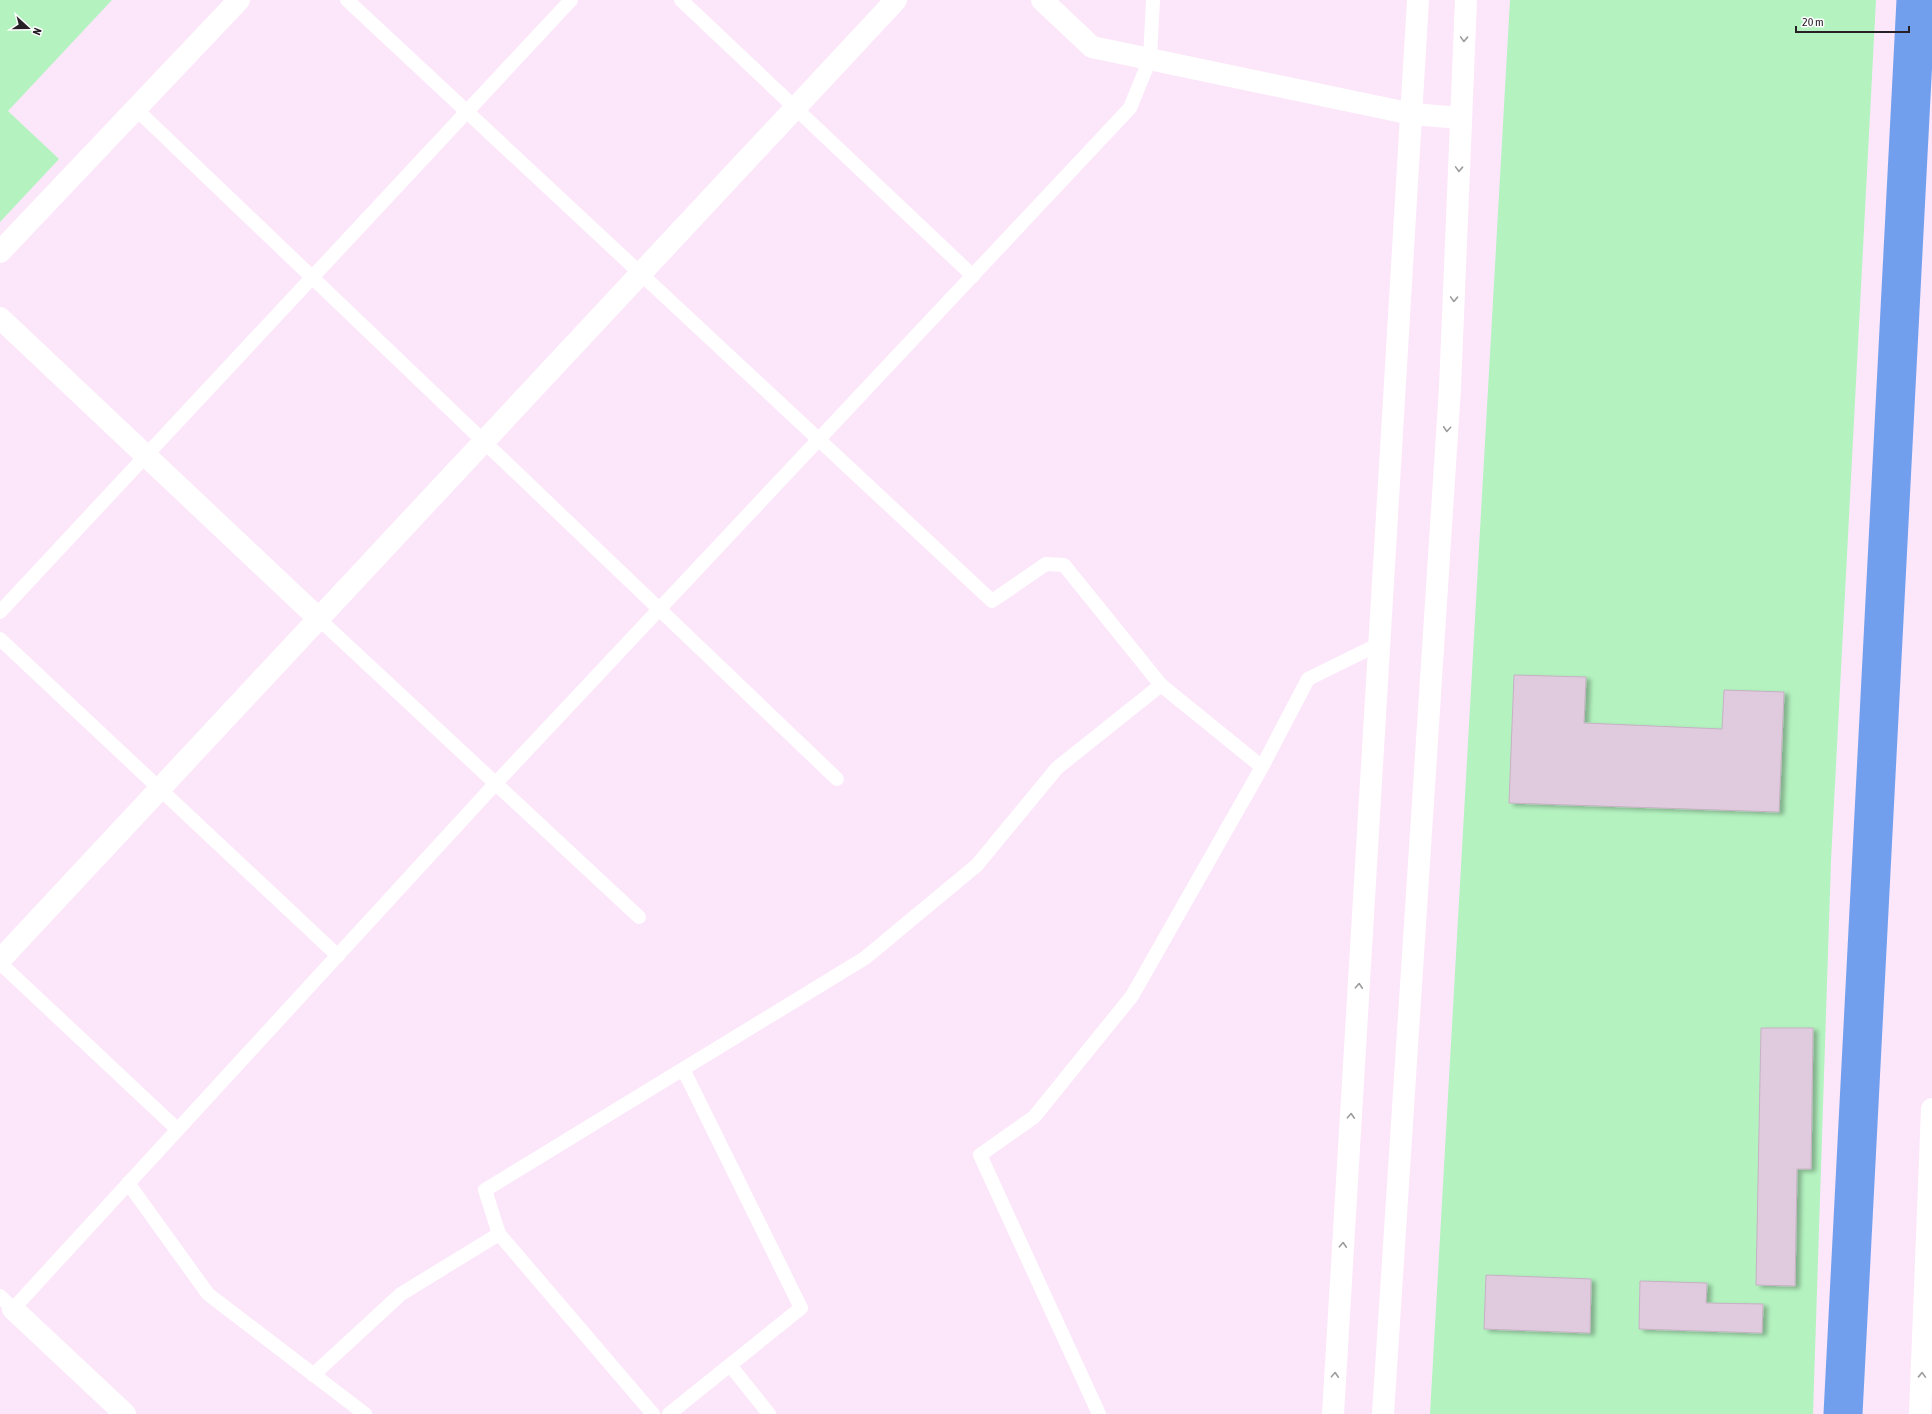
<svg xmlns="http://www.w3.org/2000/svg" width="1932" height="1414" font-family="'Asap Condensed',sans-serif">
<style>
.green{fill:#b4f3c0}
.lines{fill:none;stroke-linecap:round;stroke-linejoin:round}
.canal{stroke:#719fee;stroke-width:39}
.building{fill:#e0cbde;stroke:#c6b1c4;filter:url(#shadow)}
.service{stroke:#fff;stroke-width:14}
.minor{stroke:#fff;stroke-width:22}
.tertiary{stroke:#fff;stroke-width:22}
.secondary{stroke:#fff;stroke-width:22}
.oneway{stroke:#9e9b9e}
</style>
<defs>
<filter id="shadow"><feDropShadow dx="4.5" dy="2.5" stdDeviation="2" flood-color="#0004"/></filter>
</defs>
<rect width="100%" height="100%" fill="#fce7fa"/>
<g class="green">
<polygon points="0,0 112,0 8,111 59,159 0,222"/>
<polygon points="1510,0 1876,0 1831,861 1813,1414 1430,1414"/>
</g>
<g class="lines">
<polyline class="canal" points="1843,1414 1916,0"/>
</g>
<g class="building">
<polygon points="1514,675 1586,677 1584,723 1722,729 1724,690 1784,692 1779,812 1509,803"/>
<polygon points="1761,1028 1813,1028 1811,1169 1797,1169 1795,1286 1756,1285"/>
<polygon points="1486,1275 1591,1279 1590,1333 1484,1329"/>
<polygon points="1640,1281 1707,1283 1706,1303 1763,1304 1762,1333 1639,1329"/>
</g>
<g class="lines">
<g class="service">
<polyline points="347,0 992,601 1046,564 1064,565 1161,685"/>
<polyline points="681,0 973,276"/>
<polyline points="136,109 837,779"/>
<polyline points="0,612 571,0"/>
<polyline points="319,619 639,917"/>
<polyline points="0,639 338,956"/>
<polyline points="0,963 177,1129"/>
<polyline points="128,1183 208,1294 365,1414"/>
<polyline points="499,1234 653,1414"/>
<polyline points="0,1296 13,1309 496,783 1130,108 1150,59 1153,0"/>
<polyline points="730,1365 769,1414"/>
<polyline points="313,1375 401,1294 499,1234 485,1190 865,958 977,865 1057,768 1161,685 1262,767"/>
<polyline points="669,1414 801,1308 683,1069"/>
<polyline points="1099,1414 980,1155 1034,1117 1132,996 1262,767 1308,679 1379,644"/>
</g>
<g class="minor">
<polyline points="1042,0 1092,47 1412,114 1461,118"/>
<polyline points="0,252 239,0"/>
<polyline points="0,318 319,619"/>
<polyline points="0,960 896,0"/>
<polyline points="13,1309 125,1414"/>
</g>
<g class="tertiary">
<polyline points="1333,1414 1418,0"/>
<polyline points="1383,1414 1450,388 1466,0"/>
</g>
<polyline class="secondary" points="1920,1414 1932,1109"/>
</g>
<defs><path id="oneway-chevron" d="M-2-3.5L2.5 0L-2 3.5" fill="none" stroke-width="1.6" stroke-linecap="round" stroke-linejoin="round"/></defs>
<g class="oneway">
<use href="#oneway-chevron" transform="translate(1464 39) rotate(92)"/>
<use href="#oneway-chevron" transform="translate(1459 169) rotate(92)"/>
<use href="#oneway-chevron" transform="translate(1454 299) rotate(92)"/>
<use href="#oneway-chevron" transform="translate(1447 429) rotate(94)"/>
<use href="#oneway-chevron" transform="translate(1359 986) rotate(-87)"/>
<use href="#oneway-chevron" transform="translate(1351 1116) rotate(-87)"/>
<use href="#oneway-chevron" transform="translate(1343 1245) rotate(-87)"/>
<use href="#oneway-chevron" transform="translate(1335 1375) rotate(-87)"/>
<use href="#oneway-chevron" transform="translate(1922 1375) rotate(-88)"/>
</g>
<g transform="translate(28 28) rotate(111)" stroke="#ffffff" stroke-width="3" paint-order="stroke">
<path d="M0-3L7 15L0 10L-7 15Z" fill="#282027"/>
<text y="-6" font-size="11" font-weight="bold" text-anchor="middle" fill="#282027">N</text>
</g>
<path d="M1796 26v6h113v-6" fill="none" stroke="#282027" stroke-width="2"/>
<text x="1802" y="26" font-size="12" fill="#282027" stroke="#ffffff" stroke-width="3" paint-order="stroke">20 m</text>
</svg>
